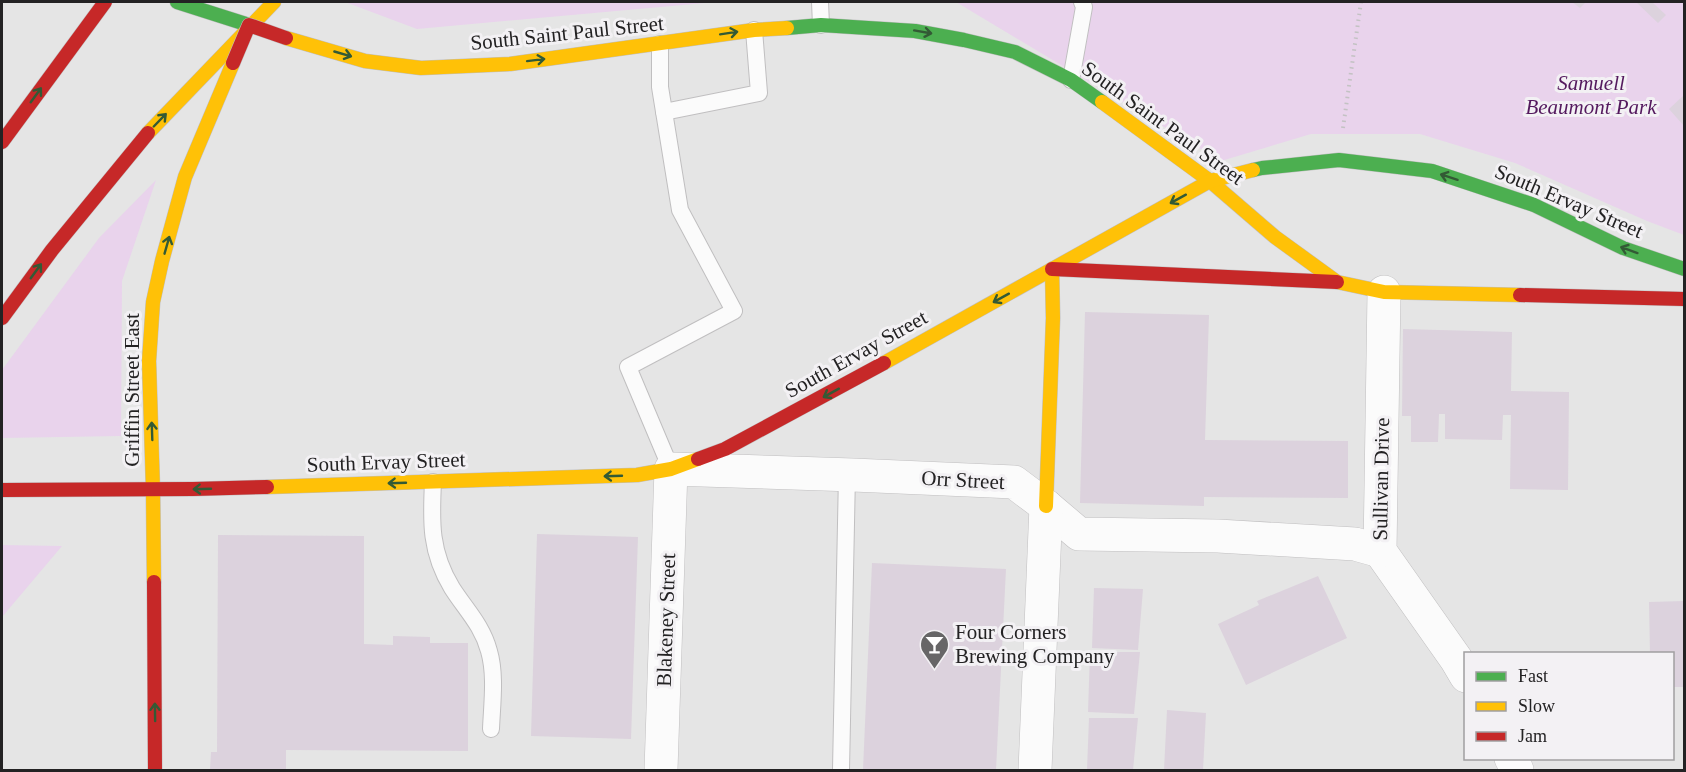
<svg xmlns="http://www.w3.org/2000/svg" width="1686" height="772" font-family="Georgia,serif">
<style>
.green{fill:#e9d3ec}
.building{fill:#dcd2dd}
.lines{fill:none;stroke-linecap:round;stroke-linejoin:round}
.lane-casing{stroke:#c0bfc0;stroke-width:18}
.street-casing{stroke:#c0bfc0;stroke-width:34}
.fast-casing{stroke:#c0bfc0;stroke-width:15}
.slow-casing{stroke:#c0bfc0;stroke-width:15}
.jam-casing{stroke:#c0bfc0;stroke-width:15}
.path{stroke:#c3c2c3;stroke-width:4;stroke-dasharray:1.5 4.5;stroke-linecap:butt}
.lane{stroke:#fbfbfb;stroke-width:16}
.street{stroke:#fbfbfb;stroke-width:33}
.fast{stroke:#4caf50;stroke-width:14}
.slow{stroke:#ffc107;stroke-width:14}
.jam{stroke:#c62828;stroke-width:14}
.jam-bridge-casing{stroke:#c0bfc0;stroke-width:15;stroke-linecap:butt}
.jam-bridge{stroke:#c62828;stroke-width:14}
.oneway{stroke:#335a35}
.labels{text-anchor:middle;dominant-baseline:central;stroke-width:6;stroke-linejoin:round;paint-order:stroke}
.street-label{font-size:21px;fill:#232223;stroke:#f3f1f4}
.park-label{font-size:21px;font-style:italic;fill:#54195e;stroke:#f3f1f4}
.poi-label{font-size:21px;fill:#232223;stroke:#f3f1f4;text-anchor:start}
</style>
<rect width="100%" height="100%" fill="#e5e5e5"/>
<g class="green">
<polygon points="345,2 716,2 417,29"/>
<polygon points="956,2 1684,2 1684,235 1647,221 1515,163 1420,134 1311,134 1221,161"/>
<polygon points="156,180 122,281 121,436 2,438 2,370 99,238"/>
<polygon points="2,545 62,546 2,617"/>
</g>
<g class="building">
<polygon points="1572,2 1586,2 1580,8"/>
<polygon points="1636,2 1652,2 1666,15 1658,23"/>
<polygon points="1684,95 1684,126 1669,109"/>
<polygon points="1085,312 1209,315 1205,440 1348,441 1348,498 1204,497 1204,506 1080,503"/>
<polygon points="1403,329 1512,332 1511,391 1569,392 1568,490 1510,489 1511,415 1503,415 1502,440 1445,439 1445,414 1439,414 1438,442 1411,442 1411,416 1402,416"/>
<polygon points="537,534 638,537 631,739 531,736"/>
<polygon points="218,535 364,536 364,644 393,645 393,636 430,637 430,643 468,643 468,751 286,750 286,770 210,770 211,752 217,752"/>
<polygon points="872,563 1006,569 996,770 863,770"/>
<polygon points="1318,576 1347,638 1246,685 1218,624 1259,605 1257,601"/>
<polygon points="1094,588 1143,589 1138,650 1092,648"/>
<polygon points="1684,601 1684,687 1672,687 1672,654 1650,654 1649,602"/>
<polygon points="1090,652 1140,652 1134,714 1088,712"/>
<polygon points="1167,710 1206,713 1203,770 1164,770"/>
<polygon points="1089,718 1138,718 1133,770 1087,770"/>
</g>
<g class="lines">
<defs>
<g id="lane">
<polyline points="820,2 821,25"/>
<polyline points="660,44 660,87 680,210 734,311 628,367 671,469"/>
<polyline points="1071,80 1084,7 1082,2"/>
<polyline points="664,112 759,93 754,30"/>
<path d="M433,482C431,522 430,552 452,588C466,610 482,625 489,651C496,675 492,704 491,729"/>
<polyline points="841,770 847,474"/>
</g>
<g id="street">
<polyline points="1384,292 1380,551 1456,659 1466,676"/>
<polyline points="1511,758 1517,770"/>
<polyline points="661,770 671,469 853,475 1014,482 1046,506 1079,534 1218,536 1355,544 1380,551"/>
<polyline points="1035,770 1046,506"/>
</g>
<g id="fast">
<polyline points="177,2 249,25"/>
<polyline points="787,28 821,25 915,31 964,40 1015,52 1071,80 1102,102"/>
<polyline points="1253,170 1262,168 1339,160 1432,171 1534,205 1623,248 1684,269"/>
</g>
<g id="slow">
<polyline points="286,38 365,61 421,68 510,64 754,30 787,28"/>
<polyline points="1102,102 1210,181 1275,237 1337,282 1384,292 1520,295"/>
<polyline points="148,133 274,2"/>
<polyline points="884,363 1210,181 1253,170"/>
<polyline points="267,487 637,475 671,469 698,459"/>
<polyline points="1046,506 1053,318 1052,269"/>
<polyline points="154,582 153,490 149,361 153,302 162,261 185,177 233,63"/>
</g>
<g id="jam">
<polyline points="2,142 105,2"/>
<polyline points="1052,269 1337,282"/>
<polyline points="1520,295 1684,299"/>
<polyline points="2,318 52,250 148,133"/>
<polyline points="698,459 725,449 884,363"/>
<polyline points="2,490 193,489 267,487"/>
<polyline points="154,582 155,770"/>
</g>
</defs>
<use href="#lane" class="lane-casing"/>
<use href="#street" class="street-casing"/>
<use href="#fast" class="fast-casing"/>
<use href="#slow" class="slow-casing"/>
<use href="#jam" class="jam-casing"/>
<polyline class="path" points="1343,128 1361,2"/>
<use href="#lane" class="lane"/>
<use href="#street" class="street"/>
<use href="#fast" class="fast"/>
<use href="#slow" class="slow"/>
<use href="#jam" class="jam"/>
<defs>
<polyline id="jam-bridge" points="233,63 249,25 286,38"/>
</defs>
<use href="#jam-bridge" class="jam-bridge-casing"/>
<use href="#jam-bridge" class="jam-bridge"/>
</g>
<defs><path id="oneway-shaft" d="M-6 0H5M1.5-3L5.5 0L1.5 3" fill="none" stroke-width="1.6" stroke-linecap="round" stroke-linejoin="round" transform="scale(1.5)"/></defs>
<g class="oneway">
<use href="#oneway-shaft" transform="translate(923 32) rotate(10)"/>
<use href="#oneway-shaft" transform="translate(729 33) rotate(-9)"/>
<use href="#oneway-shaft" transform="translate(343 54) rotate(16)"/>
<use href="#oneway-shaft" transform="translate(536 60) rotate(-7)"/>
<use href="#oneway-shaft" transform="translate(36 95) rotate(-54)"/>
<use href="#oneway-shaft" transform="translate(160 120) rotate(-46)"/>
<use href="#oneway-shaft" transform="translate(1449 177) rotate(-162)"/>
<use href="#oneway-shaft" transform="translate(1178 199) rotate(151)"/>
<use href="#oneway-shaft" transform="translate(167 245) rotate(-74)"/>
<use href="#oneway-shaft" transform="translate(1629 250) rotate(-160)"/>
<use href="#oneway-shaft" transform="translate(36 271) rotate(-54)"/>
<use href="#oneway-shaft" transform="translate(1001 298) rotate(151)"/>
<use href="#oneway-shaft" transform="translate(831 393) rotate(151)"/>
<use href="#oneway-shaft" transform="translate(152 431) rotate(-92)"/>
<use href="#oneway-shaft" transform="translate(613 476) rotate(178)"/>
<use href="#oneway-shaft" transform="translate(397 483) rotate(178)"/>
<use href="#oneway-shaft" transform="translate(202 489) rotate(178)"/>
<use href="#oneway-shaft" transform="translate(155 712) rotate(-91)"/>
</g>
<defs>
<symbol id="bar-pin" viewBox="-11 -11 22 30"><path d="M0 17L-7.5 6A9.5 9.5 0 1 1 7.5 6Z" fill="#676667" stroke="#f3f1f4"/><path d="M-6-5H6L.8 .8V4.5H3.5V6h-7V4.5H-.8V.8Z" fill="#fff"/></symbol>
</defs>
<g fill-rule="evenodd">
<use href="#bar-pin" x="918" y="628" width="33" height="45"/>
</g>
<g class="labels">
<g class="street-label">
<text transform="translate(567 33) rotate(-6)">South Saint Paul Street</text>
<text transform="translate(1163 123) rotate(36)">South Saint Paul Street</text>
<text transform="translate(1569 201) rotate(23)">South Ervay Street</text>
<text transform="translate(856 354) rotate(-29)">South Ervay Street</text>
<text transform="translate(132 390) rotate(-90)">Griffin Street East</text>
<text transform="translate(386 462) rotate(-2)">South Ervay Street</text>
<text transform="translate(1381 479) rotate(-89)">Sullivan Drive</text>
<text transform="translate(963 480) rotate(3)">Orr Street</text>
<text transform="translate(666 620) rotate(-88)">Blakeney Street</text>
</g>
<g class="park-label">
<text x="1591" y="83">Samuell<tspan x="1591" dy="24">Beaumont Park</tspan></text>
</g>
<g class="poi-label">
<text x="955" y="632">Four Corners<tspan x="955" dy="24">Brewing Company</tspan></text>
</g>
</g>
<rect width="1686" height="772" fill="none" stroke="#232223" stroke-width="6"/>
<rect x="1464" y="652" width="210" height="108" fill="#f3f1f4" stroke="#a09ea0" stroke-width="1.5"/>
<rect x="1476" y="672" width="30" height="9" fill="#4caf50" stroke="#a09ea0" stroke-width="1.5"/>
<text x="1518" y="682" font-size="18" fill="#232223">Fast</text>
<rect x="1476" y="702" width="30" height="9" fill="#ffc107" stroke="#a09ea0" stroke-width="1.5"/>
<text x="1518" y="712" font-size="18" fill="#232223">Slow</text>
<rect x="1476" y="732" width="30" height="9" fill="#c62828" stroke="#a09ea0" stroke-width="1.5"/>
<text x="1518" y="742" font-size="18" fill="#232223">Jam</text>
</svg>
